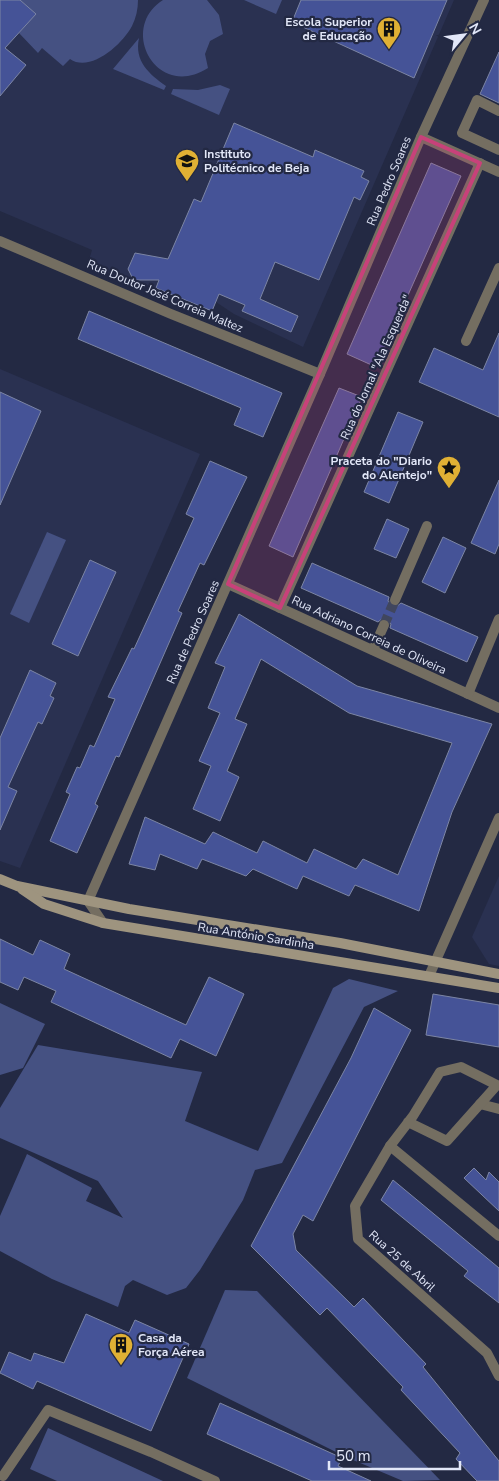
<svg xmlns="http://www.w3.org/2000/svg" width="499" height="1481" font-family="'Nunito Sans',sans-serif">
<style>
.built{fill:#2a3151}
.green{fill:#455182}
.building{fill:#455397;stroke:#7c85a4}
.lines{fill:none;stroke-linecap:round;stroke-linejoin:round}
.street-tunnel{stroke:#40465e;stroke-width:10;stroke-dasharray:10 5;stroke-linecap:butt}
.street{stroke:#746e61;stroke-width:10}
.secondary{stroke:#9e947f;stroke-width:10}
.marked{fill:#c8417a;fill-opacity:0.2;stroke:#c8417a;stroke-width:4;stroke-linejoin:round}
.labels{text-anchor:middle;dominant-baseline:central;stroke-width:4.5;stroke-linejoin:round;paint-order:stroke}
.poi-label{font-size:12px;font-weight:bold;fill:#e2e7f8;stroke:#232943;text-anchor:end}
.street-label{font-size:12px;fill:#e2e7f8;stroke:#232943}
</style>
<rect width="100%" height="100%" fill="#232943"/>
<g class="built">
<polygon points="0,0 454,0 303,347 234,314 216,302 212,311 156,288 87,267 92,250 0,211"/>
<polygon points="0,369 200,454 20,868 0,861"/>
<polygon points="499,876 499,966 489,964 472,937"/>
</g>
<g class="green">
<path d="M20,0H138C138,9 136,18 132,26C122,45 90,73 70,59L63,66L42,48L38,53L19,33L35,14Z"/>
<path d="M163,0H207L219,15L223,34L210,41L205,54L208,68C156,101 118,28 163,0Z"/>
<polygon points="244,0 282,0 276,14"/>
<path d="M139,38C134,61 149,74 166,86L164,90L113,69Z"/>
<polygon points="220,85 230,89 219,115 171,94 173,89 198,90"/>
<polygon points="47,532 66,540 29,623 10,614"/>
<polygon points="349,979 398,991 364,1007 282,1163 255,1170 243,1200 200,1270 186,1288 167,1295 133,1280 125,1286 118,1307 52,1279 0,1251 0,1216 27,1154 92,1188 86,1201 123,1218 98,1181 0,1138 0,1108 38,1045 202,1072 185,1121 258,1151 333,988"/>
<polygon points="0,1003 45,1024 23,1068 0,1075"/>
<polygon points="225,1290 257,1291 440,1480 403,1481 346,1457 187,1378"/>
<polygon points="48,1428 163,1481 57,1481 30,1469"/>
</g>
<g class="building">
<polygon points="0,0 20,0 36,14 5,48 26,65 0,96"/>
<polygon points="301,0 447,0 414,78 292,22"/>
<polygon points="499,52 499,103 480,94"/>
<polygon points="234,123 313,157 315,150 364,171 361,177 369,181 360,200 354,197 319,280 275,262 260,299 298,316 291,332 242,311 245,305 219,294 212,311 156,288 159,280 136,280 132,277 128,269 135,253 168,259 194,199 201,202"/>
<polygon points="431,163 461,176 376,367 347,354"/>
<polygon points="89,311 282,393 263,437 234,425 241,408 78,339"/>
<polygon points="499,333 499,417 419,382 434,348 483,370"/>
<polygon points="339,388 362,397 293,557 269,546"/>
<polygon points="0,392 41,411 0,505"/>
<polygon points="398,412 423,422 389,503 364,492"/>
<polygon points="210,461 247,477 204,565 200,563 178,611 182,613 119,757 116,756 95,804 98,806 77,853 50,841 70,794 66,792 77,767 80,768 90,745 94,747 115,699 108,697 132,648 134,649 194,518 186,514"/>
<polygon points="499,480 499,544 495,554 471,543"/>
<polygon points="387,519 409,529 396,558 374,549"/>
<polygon points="443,537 466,548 445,593 422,582"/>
<polygon points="90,560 116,572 78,656 52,644"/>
<polygon points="312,563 389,597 388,601 392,606 396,607 401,603 478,637 467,662 390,628 391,624 387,619 383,618 378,622 301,588"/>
<polygon points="239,614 357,686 492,724 452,812 419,911 355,885 349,896 303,876 297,889 253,869 246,876 202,859 197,869 160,854 155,870 129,864 145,817 205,844 213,832 257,853 263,841 307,863 314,849 356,869 363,859 398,875 452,743 349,713 261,659 235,719 247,724 227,771 239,777 220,821 193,809 211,766 199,761 220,713 208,708 225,667 215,663"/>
<polygon points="30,670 56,683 50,696 54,698 42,724 38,722 8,787 17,791 0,830 0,738"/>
<polygon points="0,939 33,955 40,940 70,954 64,969 186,1025 209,977 244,994 216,1056 180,1039 171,1058 51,1002 56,991 24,977 18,990 0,982"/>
<polygon points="433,994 499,1005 499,1047 426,1035"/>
<polygon points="374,1008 411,1030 313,1221 303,1215 293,1234 296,1250 354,1307 363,1298 426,1364 423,1367 499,1461 499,1481 477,1481 456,1459 460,1453 401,1390 403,1387 327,1308 320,1315 251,1246 351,1058"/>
<polygon points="474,1168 486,1180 489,1172 499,1182 499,1211 464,1178"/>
<polygon points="393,1180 499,1268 499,1303 464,1276 468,1271 381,1200"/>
<polygon points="86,1314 129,1333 135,1320 189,1344 151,1431 37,1381 33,1389 0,1373 9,1352 31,1361 34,1353 64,1363"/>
<polygon points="220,1403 342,1458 338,1466 371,1481 312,1481 207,1434"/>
</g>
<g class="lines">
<polyline class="street-tunnel" points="384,625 395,600"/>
<g class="street">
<polyline points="499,111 477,100 462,133 499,150"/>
<polyline points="421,137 499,172"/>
<polyline points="0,241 171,314 320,374"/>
<polyline points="466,341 499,268"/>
<polyline points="228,584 499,708"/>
<polyline points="395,600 427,526"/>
<polyline points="280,608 480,163"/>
<polyline points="373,650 384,625"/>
<polyline points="468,694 499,619"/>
<polyline points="103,923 88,901 320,374 421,137 484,0"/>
<polyline points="429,976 499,818"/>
<polyline points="480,1104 499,1109"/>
<polyline points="408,1122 447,1141 497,1085 461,1067 440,1072 413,1116 390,1146 355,1206 358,1239 487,1353 499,1376"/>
<polyline points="390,1146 499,1236"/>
<polyline points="3,1476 48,1410 151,1452 215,1481"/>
</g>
<g class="secondary">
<polyline points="0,879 17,886 129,909 340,943 499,974"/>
<polyline points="22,889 44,904 103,923 499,988"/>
</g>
</g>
<path class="marked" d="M421,137L480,163L280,608L228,584Z"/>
<defs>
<symbol id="building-pin" viewBox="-11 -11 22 30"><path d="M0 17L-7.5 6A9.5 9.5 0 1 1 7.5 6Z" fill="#e0b034" stroke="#232943"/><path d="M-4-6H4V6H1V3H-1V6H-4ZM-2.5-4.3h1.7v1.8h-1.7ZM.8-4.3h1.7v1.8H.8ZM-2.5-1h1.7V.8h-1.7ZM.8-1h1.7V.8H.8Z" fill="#111"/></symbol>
<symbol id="university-pin" viewBox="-11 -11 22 30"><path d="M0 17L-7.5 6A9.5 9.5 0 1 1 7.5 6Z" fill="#e0b034" stroke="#232943"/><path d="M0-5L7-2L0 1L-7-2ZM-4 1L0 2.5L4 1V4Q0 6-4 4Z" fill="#111"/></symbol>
<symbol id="sight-pin" viewBox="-11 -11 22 30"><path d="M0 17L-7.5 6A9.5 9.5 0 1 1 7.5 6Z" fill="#e0b034" stroke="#232943"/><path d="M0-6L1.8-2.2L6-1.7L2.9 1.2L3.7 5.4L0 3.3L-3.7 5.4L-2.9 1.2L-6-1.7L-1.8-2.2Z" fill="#111"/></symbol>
</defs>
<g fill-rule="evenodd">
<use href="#building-pin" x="375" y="15" width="28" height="38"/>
<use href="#university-pin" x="173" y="147" width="28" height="38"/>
<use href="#sight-pin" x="435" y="454" width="28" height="38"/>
<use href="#building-pin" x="107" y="1331" width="28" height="38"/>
</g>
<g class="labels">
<g class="poi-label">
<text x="372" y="22">Escola Superior<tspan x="372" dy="14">de Educação</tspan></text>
<text x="204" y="154" text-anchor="start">Instituto<tspan x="204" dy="14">Politécnico de Beja</tspan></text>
<text x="432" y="461">Praceta do "Diario<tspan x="432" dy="14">do Alentejo"</tspan></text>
<text x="138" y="1338" text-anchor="start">Casa da<tspan x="138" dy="14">Força Aérea</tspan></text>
</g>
<g class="street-label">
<text transform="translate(389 181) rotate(-67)">Rua Pedro Soares</text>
<text transform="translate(165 296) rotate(23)">Rua Doutor José Correia Maltez</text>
<text transform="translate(376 367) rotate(-66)">Rua do Jornal "Ala Esquerda"</text>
<text transform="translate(193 632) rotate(-66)">Rua de Pedro Soares</text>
<text transform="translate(369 635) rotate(25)">Rua Adriano Correia de Oliveira</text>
<text transform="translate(256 936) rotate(9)">Rua António Sardinha</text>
<text transform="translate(402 1261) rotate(42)">Rua 25 de Abril</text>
</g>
</g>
<g transform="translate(464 35) rotate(61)" stroke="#232943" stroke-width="4" paint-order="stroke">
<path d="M0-4L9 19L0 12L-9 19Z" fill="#e2e7f8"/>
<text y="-8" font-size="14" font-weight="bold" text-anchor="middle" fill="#e2e7f8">N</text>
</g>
<path d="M329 1461v8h131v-8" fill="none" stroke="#e2e7f8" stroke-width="2.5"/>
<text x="336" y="1461" font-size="15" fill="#e2e7f8" stroke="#232943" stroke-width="4" paint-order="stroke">50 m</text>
</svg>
